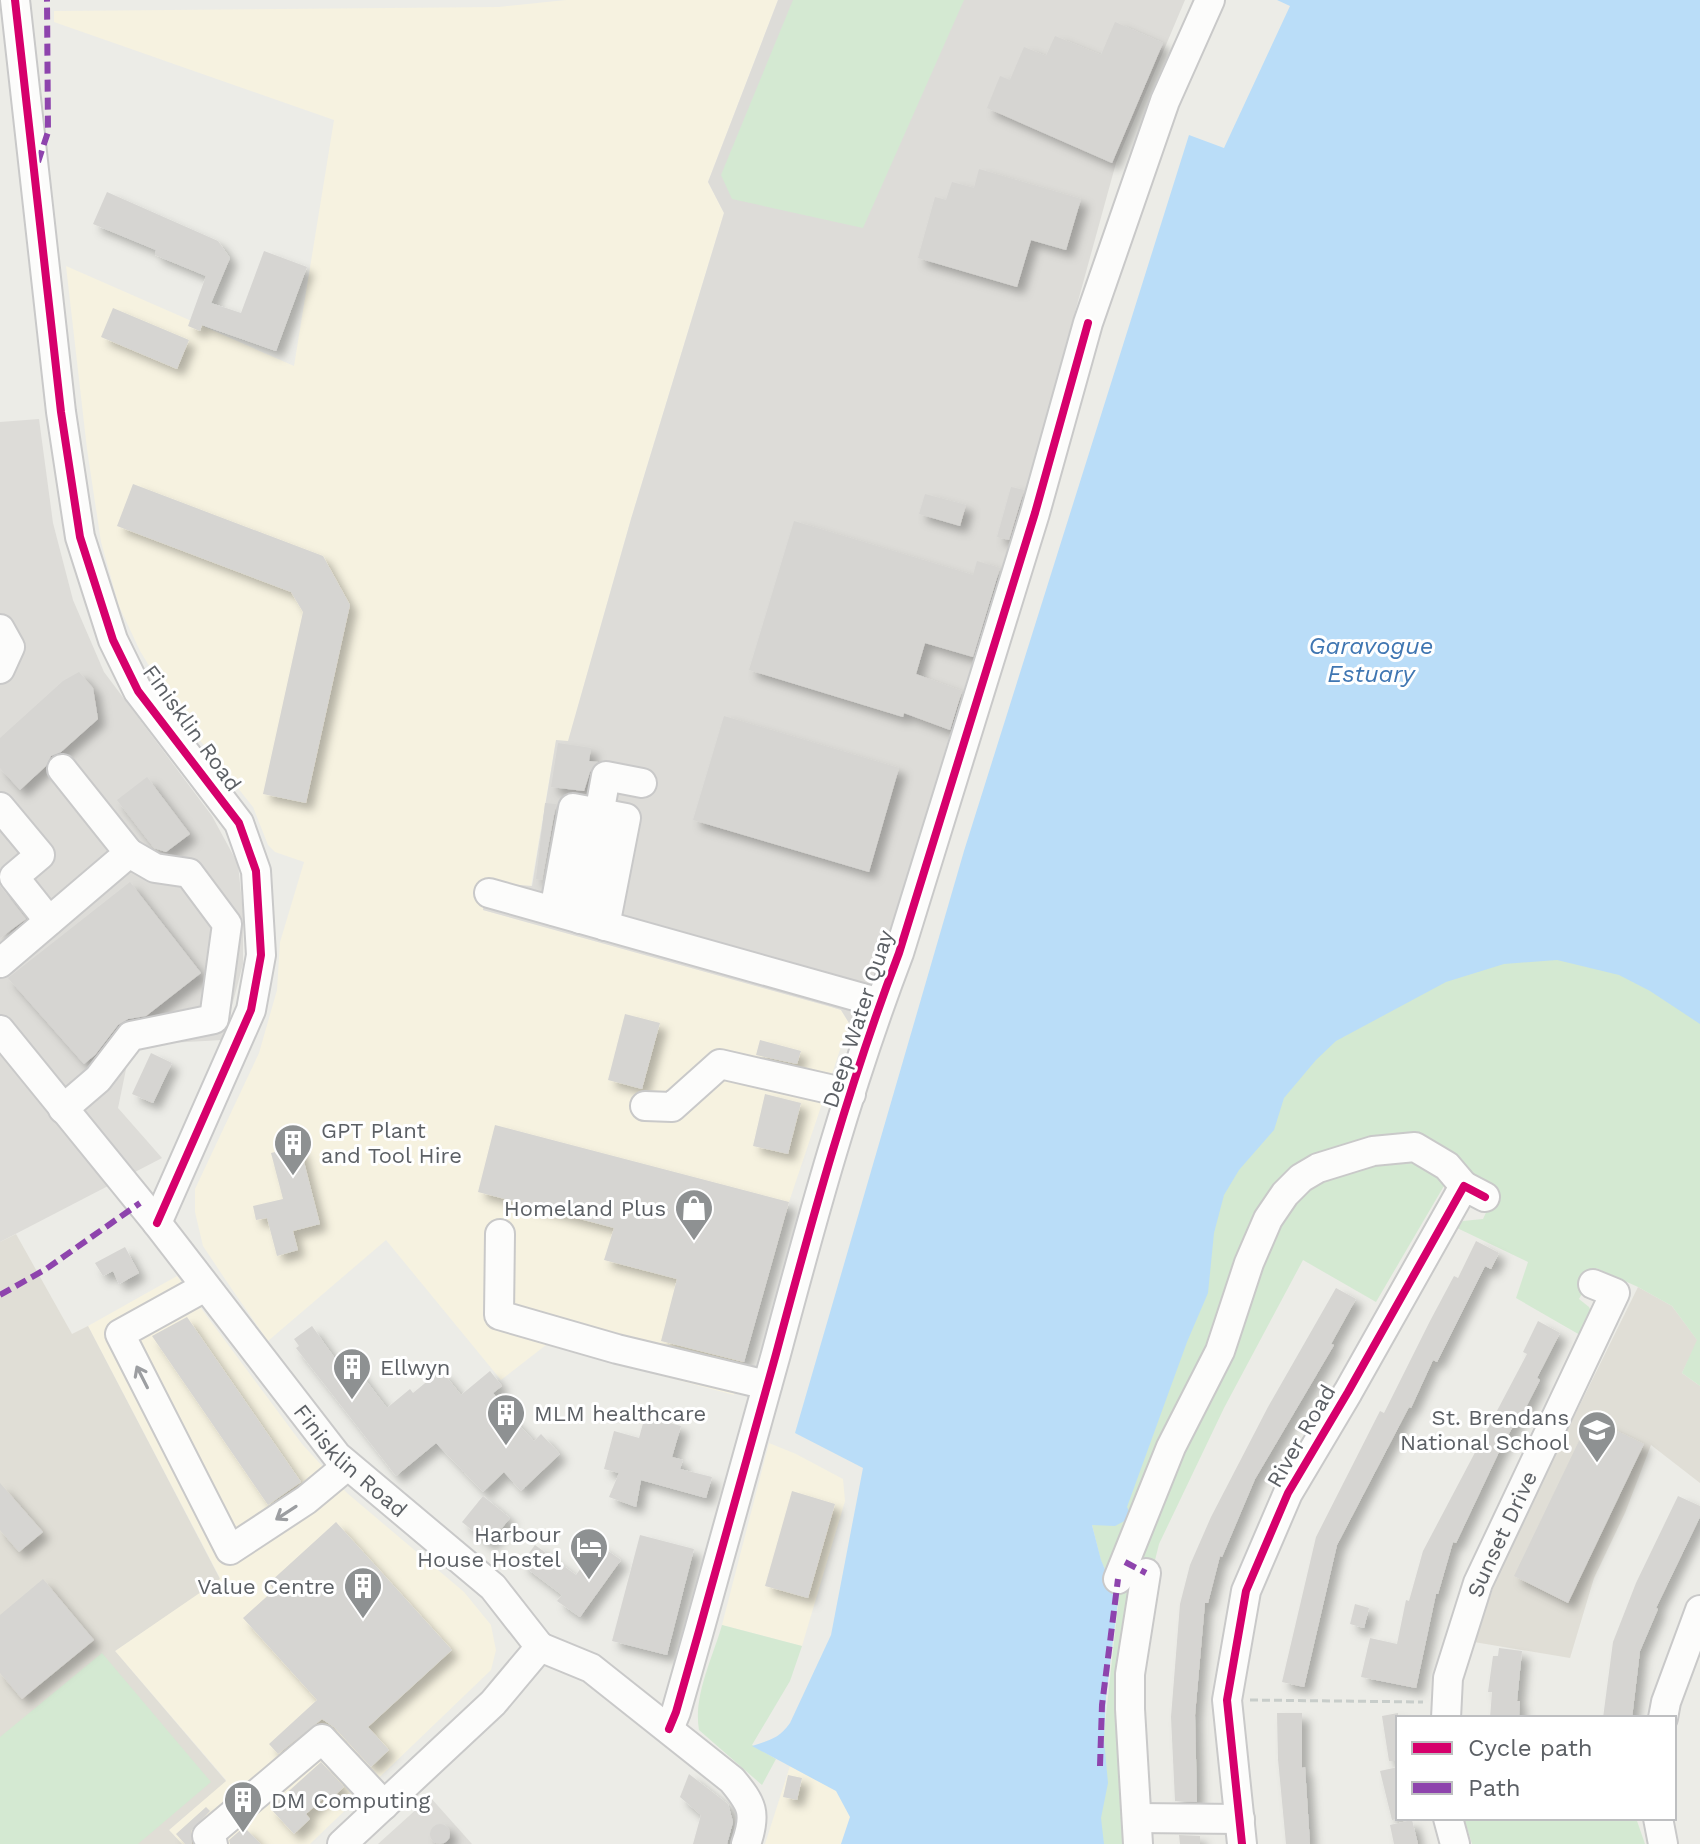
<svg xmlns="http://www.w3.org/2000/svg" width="1700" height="1844" font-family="'Work Sans',sans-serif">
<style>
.commercial{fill:#f6f2e0}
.industrial{fill:#dddcd8}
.education{fill:#e0ded6}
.green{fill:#d4e9d2}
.water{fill:#baddf8}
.building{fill:#d6d5d2;filter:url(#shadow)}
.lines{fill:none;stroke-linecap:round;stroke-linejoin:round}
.minor-casing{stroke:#c9c9c9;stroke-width:32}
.path{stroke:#c8cdca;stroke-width:3;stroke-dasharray:8 4;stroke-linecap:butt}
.minor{stroke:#fcfcfb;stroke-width:28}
.quiet{stroke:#8e44ad;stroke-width:6;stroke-dasharray:12 6;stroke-linecap:butt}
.cycleway-casing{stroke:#fff;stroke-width:13}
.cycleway{stroke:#d6006c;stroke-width:8}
.oneway{stroke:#9c9ea1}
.labels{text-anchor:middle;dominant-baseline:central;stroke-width:6;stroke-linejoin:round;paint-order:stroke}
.street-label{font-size:22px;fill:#5c6065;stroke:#fff}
.poi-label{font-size:22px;fill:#5c6065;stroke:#fff;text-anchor:start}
.water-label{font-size:24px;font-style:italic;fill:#3f76b2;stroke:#fff}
</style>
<defs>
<filter id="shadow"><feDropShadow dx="7" dy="7" stdDeviation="4" flood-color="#0004"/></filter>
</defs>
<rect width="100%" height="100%" fill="#ecece7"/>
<g class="commercial">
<polygon points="566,0 778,0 708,182 724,213 631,519 568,742 556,741 531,887 483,910 828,1006 841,1010 849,1023 789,1202 734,1395 546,1345 501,1380 386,1240 268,1341 229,1285 203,1246 195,1212 195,1189 259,1053 277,990 280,942 304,862 275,852 268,845 253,807 179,714 140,651 119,606 101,542 87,449 66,266 294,366 334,120 54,22 54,11 499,7"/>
<polygon points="177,1276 302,1444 347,1493 464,1592 491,1625 496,1650 491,1670 310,1844 182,1844 169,1830 226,1780 115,1651 220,1578 88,1326"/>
<polygon points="769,1443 796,1454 843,1479 845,1501 802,1646 722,1625"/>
<polygon points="790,1766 837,1791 850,1817 841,1844 765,1844"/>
</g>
<g class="industrial">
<polygon points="778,0 1185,0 1116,163 1012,541 951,730 913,862 870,987 849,1023 841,1010 828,1006 483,910 486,882 532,886 556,740 568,741 631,519 724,213 708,182"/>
<polygon points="39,419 53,523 73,600 104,672 212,816 238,864 243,912 243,964 223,1040 131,1045 118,1108 162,1158 0,1242 0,422"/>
<polygon points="430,1797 472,1844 378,1844"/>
</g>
<g class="education">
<polygon points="16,1234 72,1334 88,1326 220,1579 115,1651 226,1781 169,1830 182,1844 0,1844 0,1242"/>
<polygon points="1638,1287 1672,1306 1698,1341 1682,1373 1700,1386 1700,1483 1651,1445 1625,1513 1594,1578 1570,1658 1474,1642 1502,1563"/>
</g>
<g class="green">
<polygon points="793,0 964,0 863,228 732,199 721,175"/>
<polygon points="1700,0 1700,1386 1682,1373 1697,1340 1672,1306 1638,1287 1596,1268 1579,1299 1589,1307 1593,1315 1580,1335 1516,1298 1528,1262 1455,1227 1463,1221 1483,1219 1497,1189 1455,1167 1376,1302 1303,1260 1224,1408 1159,1544 1142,1613 1143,1844 1092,1844 1121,1577 1106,1572 1101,1561 1092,1525"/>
<path d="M722,1625L802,1646L790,1681L752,1745L776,1759L762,1785L699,1730C693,1696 713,1657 722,1625Z"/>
<polygon points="102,1653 211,1782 138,1844 0,1844 0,1737"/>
<polygon points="1464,1818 1636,1818 1645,1844 1472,1844"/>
</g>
<path class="water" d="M1277,0H1700V1024L1650,991L1619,975L1557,960L1504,964L1446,982L1336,1041L1316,1060L1284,1098L1274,1130L1239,1170L1224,1195L1214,1233L1208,1293L1187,1342L1127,1507L1132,1517L1115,1526L1092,1525L1101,1560L1106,1572L1121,1577L1106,1697L1104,1740L1108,1783L1101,1818L1104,1844H841L850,1817L836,1791L752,1746C769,1740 779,1739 790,1723L831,1635L863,1468L795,1433L964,851L1189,135L1224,148L1290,6Z"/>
<g class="building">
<polygon points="1115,22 1163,43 1112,163 987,108 1000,76 1010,80 1024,47 1046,56 1055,36 1101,55"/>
<polygon points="979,169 1081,199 1066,250 1031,240 1017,287 918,258 935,197 946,200 952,182 974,188"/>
<polygon points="107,192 218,241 230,258 211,303 241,313 264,251 307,267 276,351 202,325 200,331 188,326 206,276 155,255 156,250 93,224"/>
<polygon points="113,308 189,340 177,369 101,337"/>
<polygon points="133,484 323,556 350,605 306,803 263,794 303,612 291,592 117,526"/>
<polygon points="1011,487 1024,490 1009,540 997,537"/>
<polygon points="925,494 966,505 960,526 919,514"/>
<polygon points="794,521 973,575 977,561 1000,568 973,657 925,643 916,674 962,691 950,730 904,713 903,717 749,670"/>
<polygon points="79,672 93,688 98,719 61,752 51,756 46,766 20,790 0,768 0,738 63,681"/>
<polygon points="724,716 899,768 869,872 693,820"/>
<polygon points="558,743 591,748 589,761 598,762 590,772 584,791 551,787"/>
<polygon points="147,777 190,834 166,852 154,848 117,800"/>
<polygon points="545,803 556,804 542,880 536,879"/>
<polygon points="130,882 201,973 146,1016 128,1019 118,1025 95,1055 84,1064 8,978"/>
<polygon points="0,886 26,919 0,938"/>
<polygon points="625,1014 660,1023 642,1089 608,1080"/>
<polygon points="760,1040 801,1051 797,1064 756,1055"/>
<polygon points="151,1053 172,1063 153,1103 132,1094"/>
<polygon points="765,1094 801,1103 788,1154 753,1146"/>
<polygon points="495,1125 789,1202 744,1362 661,1341 677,1279 604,1260 614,1228 478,1192"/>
<polygon points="300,1146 320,1224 293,1231 298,1250 277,1256 267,1218 256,1220 253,1206 283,1199 271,1153"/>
<polygon points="1476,1241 1499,1253 1491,1269 1485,1266 1437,1362 1433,1360 1411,1408 1409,1407 1337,1545 1304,1687 1282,1682 1316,1537 1380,1411 1384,1413 1430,1321 1454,1276 1458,1278"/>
<polygon points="125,1247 139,1273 119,1284 113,1271 103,1276 95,1263"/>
<polygon points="1336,1288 1356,1299 1331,1344 1334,1345 1255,1479 1222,1557 1220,1556 1208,1603 1205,1603 1195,1715 1197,1802 1175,1801 1171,1717 1180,1604 1190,1565 1211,1517 1268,1407"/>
<polygon points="187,1317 301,1482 268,1505 152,1336"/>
<polygon points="1538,1321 1560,1333 1537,1378 1540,1380 1524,1411 1522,1410 1499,1452 1456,1543 1453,1542 1438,1594 1436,1594 1416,1688 1361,1677 1370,1638 1397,1644 1406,1600 1409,1601 1423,1551 1527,1354 1523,1352"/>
<polygon points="312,1326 339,1364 348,1357 387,1408 410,1389 413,1393 441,1370 461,1395 490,1371 502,1386 493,1393 501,1403 499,1404 534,1441 541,1434 560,1454 521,1491 504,1472 483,1492 436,1443 396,1476 296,1348 299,1346 294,1339"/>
<polygon points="645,1416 681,1426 672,1457 683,1460 680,1469 712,1477 706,1498 641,1480 636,1507 609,1497 619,1473 604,1469 614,1431 639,1438"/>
<polygon points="1590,1418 1644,1444 1568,1603 1514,1576"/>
<polygon points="0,1483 43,1532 19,1552 0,1530"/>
<polygon points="792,1491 835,1504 808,1598 765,1586"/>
<polygon points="483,1496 510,1518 489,1544 462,1522"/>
<polygon points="1678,1496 1700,1506 1700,1517 1656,1608 1658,1609 1640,1651 1632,1718 1603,1718 1613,1642 1636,1583"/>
<polygon points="336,1522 452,1650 368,1727 389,1750 371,1767 334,1727 322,1719 278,1754 269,1744 317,1700 243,1618 274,1590 269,1583"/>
<polygon points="640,1535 694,1549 667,1655 612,1641"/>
<polygon points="598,1544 621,1560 580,1617 557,1601 562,1595 521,1564 535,1545 576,1575"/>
<polygon points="43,1579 94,1640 22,1699 0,1673 0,1615"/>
<polygon points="1355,1604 1369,1608 1364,1628 1350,1624"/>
<polygon points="1499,1648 1522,1651 1517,1701 1520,1701 1519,1718 1490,1718 1492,1692 1488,1692 1493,1656 1498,1656"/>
<polygon points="1277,1713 1302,1713 1302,1768 1305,1767 1310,1844 1286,1844 1278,1759"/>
<polygon points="1398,1713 1398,1761 1389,1761 1382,1716"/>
<polygon points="321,1762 344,1787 331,1799 327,1795 306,1814 310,1819 294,1834 270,1808"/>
<polygon points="1398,1767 1398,1819 1392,1820 1380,1771"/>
<polygon points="689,1774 728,1804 733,1822 727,1844 693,1844 701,1815 680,1797"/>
<polygon points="788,1775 802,1778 797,1800 783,1797"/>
<polygon points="206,1807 210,1811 191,1831 192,1844 185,1844 176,1834"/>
<polygon points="1412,1820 1418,1844 1394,1844 1390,1825"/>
<circle cx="440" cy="1834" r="10"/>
<polygon points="244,1827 261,1844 230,1844 229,1840"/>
<polygon points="1179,1835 1200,1836 1200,1844 1180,1844"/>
</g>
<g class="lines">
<defs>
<g id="minor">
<polyline points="15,0 61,412 80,537 113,640 138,691 239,823 256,871 261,955 251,1010 157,1223"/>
<polyline points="0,629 10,647 0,669"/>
<polyline points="0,807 40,855 14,877 49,921"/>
<polyline points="489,893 880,1003"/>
<polyline points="554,911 573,808 626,818 605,926"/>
<polyline points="580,919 606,776 642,783"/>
<polyline points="0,963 129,853 62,769"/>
<path id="s1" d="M0,1030L157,1223L337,1456L493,1587L540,1647"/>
<polyline points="645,1106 672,1107 720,1064 851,1094"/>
<polyline points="63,1109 98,1079 131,1036 214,1019 227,924 189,873 155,868 129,853"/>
<polyline points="500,1234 499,1315 617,1349 767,1385"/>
<polyline points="205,1287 120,1334 230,1550 306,1500 347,1466"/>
<polyline points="1118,1579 1171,1447 1220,1351 1249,1263 1268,1219 1285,1194 1301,1178 1318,1168 1373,1151 1415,1147 1447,1166 1464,1186"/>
<path d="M540,1647L591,1668L732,1780C752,1804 757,1813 746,1844"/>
<path id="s2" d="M1446,1718L1448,1678L1478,1583L1615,1293L1593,1284"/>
<polyline points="1663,1718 1666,1702 1700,1610"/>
<path d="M669,1729L676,1712C710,1593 743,1474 776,1354C812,1219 849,1084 899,953L1035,513L1088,323L1165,101L1210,0"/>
<polyline points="1137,1818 1240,1819"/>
<polyline points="1448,1818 1455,1844"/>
<polyline points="1658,1818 1663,1844"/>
<polyline points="213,1844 207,1836 322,1739 384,1805"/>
<polyline points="342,1844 493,1703 540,1647"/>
<polyline points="1138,1844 1130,1709 1130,1674 1146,1573"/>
<polyline points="1242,1844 1227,1700 1246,1591 1288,1493 1348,1392 1464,1186 1485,1197"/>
</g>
</defs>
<use href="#minor" class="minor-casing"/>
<polyline class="path" points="1250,1700 1423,1702"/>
<use href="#minor" class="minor"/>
<g class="quiet">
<polyline points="38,162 48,132 47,0"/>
<polyline points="0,1295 46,1269 140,1203"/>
<polyline points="1125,1562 1146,1573"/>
<polyline points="1100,1766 1102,1705 1118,1579"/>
</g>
<defs>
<g id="cycleway">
<polyline points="15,0 61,412 80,537 113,640 138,691 239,823 256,871 261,955 251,1010 157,1223"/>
<path d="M669,1729L676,1712C710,1593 743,1474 776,1354C812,1219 849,1084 899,953L1035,513L1088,323"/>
<polyline points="1242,1844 1227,1700 1246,1591 1288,1493 1348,1392 1464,1186 1485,1197"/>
</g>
</defs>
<use href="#cycleway" class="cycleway-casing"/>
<use href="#cycleway" class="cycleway"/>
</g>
<defs><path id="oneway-shaft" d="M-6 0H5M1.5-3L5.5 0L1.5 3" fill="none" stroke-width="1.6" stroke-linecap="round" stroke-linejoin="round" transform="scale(2)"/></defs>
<g class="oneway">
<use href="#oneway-shaft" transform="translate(142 1377) rotate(-117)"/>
<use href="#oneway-shaft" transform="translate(286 1513) rotate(147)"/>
</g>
<defs>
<symbol id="building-pin" viewBox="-11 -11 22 30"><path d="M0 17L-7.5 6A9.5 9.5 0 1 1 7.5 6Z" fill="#8e9192" stroke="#fff"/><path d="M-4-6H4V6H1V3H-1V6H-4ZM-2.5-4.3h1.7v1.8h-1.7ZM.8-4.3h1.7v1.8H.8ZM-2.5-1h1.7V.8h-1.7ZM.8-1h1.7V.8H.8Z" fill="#fff"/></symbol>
<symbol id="shop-pin" viewBox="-11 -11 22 30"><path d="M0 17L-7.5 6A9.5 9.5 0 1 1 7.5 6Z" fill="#8e9192" stroke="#fff"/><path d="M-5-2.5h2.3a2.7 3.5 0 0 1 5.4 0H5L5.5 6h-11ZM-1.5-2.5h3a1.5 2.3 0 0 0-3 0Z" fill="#fff"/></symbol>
<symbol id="school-pin" viewBox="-11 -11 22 30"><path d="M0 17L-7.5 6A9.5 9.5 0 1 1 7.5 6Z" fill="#8e9192" stroke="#fff"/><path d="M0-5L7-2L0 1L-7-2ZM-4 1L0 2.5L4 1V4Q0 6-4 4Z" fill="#fff"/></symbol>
<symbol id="hotel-pin" viewBox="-11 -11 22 30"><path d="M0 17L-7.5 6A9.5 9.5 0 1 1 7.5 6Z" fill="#8e9192" stroke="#fff"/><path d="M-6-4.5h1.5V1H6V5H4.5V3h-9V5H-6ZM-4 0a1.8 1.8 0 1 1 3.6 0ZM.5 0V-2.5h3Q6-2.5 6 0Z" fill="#fff"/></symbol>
</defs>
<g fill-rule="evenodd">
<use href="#building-pin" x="271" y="1121" width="44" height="60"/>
<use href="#shop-pin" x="672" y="1186" width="44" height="60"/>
<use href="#building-pin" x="330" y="1345" width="44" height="60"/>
<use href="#building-pin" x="484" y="1391" width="44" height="60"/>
<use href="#school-pin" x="1575" y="1408" width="44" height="60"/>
<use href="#hotel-pin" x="567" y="1525" width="44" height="60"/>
<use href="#building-pin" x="341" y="1564" width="44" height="60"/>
<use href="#building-pin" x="221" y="1778" width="44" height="60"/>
</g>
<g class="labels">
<g class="street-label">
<text transform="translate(192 728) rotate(54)">Finisklin Road</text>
<text transform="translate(858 1019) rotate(-72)">Deep Water Quay</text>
<text transform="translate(1301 1436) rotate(-60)">River Road</text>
<text stroke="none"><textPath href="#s1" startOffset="556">Finisklin Road</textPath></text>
<text stroke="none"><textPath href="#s2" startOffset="194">Sunset Drive</textPath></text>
</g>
<g class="poi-label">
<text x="321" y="1130">GPT Plant<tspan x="321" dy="25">and Tool Hire</tspan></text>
<text x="666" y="1208" text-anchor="end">Homeland Plus</text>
<text x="380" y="1367">Ellwyn</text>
<text x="534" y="1413">MLM healthcare</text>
<text x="1569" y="1417" text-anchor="end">St. Brendans<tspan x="1569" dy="25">National School</tspan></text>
<text x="561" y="1534" text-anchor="end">Harbour<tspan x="561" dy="25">House Hostel</tspan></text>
<text x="335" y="1586" text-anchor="end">Value Centre</text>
<text x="271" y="1800">DM Computing</text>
</g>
<g class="water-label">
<text x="1371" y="646">Garavogue<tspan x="1371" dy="28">Estuary</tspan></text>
</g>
</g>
<rect x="1396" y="1716" width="280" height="104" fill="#ffffff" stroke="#bebfc1" stroke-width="2"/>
<rect x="1412" y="1742" width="40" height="12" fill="#d6006c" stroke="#bebfc1" stroke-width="2"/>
<text x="1468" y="1756" font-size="24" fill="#5c6065">Cycle path</text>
<rect x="1412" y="1782" width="40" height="12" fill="#8e44ad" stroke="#bebfc1" stroke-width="2"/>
<text x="1468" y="1796" font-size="24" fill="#5c6065">Path</text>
</svg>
